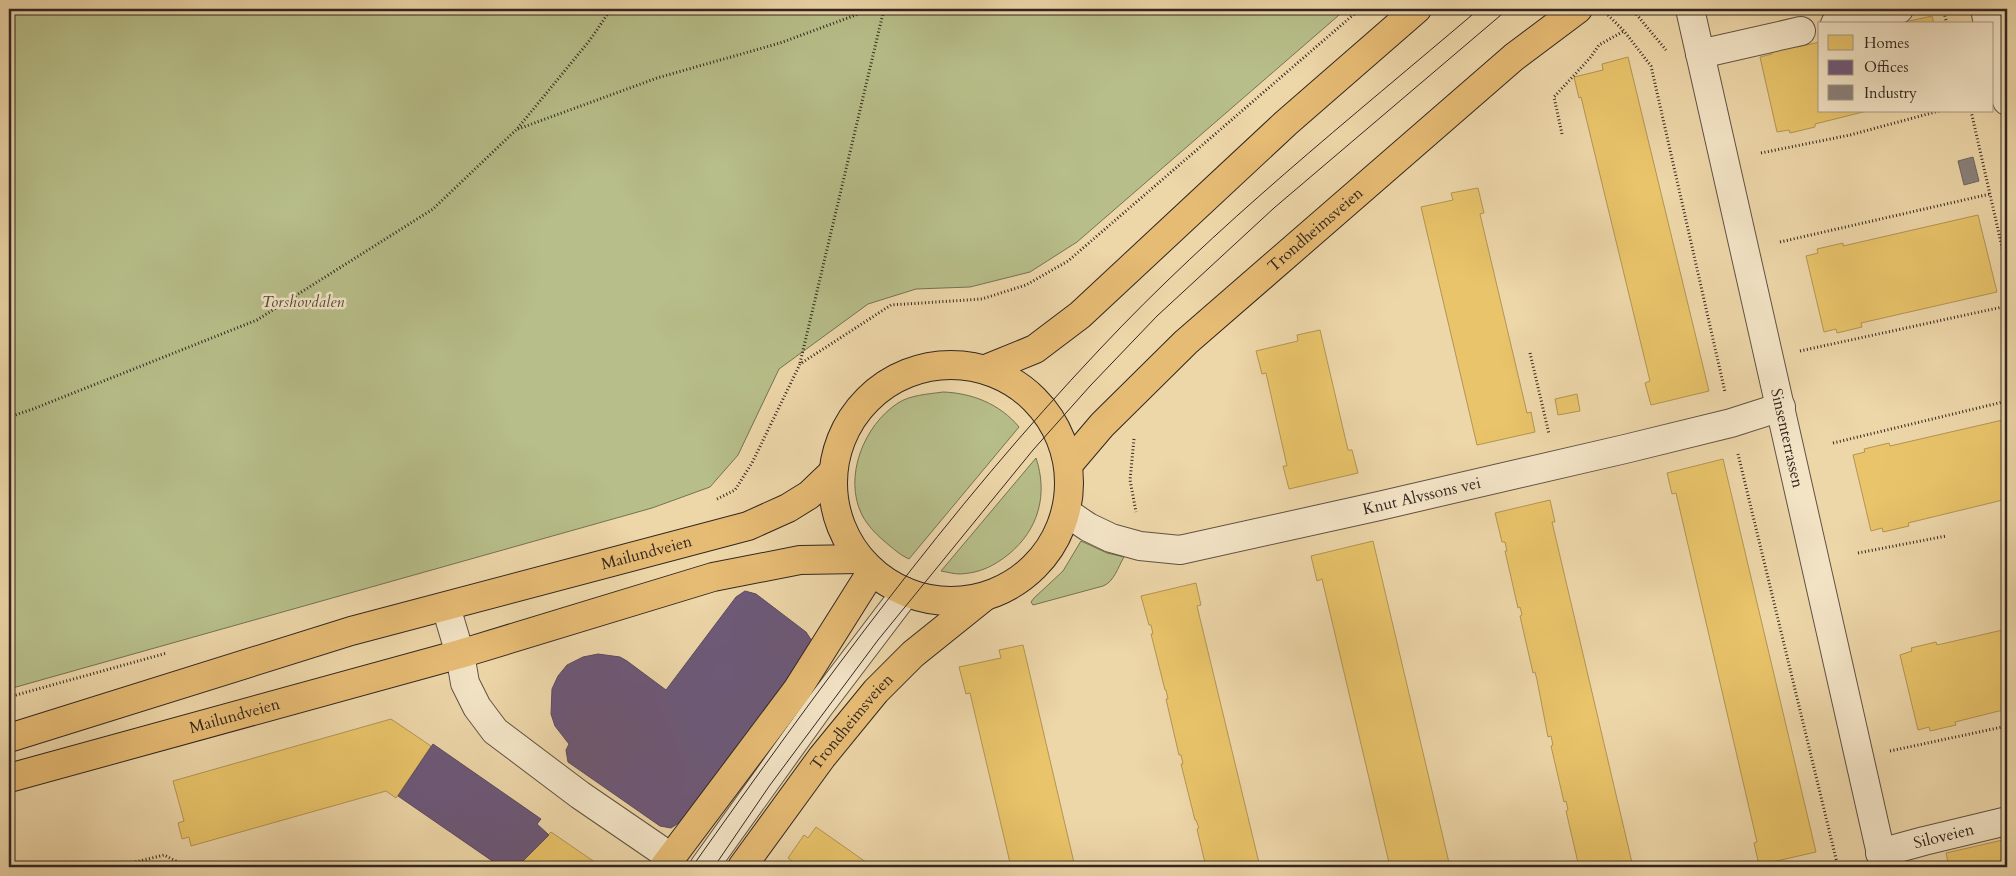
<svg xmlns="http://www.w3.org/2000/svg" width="2016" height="876" font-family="Cardo,serif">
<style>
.green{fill:#b7be89;stroke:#747255}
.homes{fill:#e9c46a;stroke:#b29554}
.offices{fill:#6d597a;stroke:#5b4a5f}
.industry{fill:#8a817c;stroke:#706661}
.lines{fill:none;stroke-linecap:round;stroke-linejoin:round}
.minor-casing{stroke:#615243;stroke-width:30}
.major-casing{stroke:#322621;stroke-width:30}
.highway-casing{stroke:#322621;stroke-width:30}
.path{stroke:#322621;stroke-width:3;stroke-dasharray:1 2.5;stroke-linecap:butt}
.minor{stroke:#f3e4c6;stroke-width:28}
.major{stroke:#e6bb74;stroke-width:28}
.highway{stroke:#e6bb74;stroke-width:28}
.tram{stroke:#322621;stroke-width:1}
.labels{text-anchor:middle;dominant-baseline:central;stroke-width:5;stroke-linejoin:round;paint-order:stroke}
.street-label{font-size:16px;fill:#322621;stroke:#f3e4c6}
.park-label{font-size:16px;font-style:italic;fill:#534c3b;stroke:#f3e4c6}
</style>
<rect width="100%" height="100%" fill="#edd6a8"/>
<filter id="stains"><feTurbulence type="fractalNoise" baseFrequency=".004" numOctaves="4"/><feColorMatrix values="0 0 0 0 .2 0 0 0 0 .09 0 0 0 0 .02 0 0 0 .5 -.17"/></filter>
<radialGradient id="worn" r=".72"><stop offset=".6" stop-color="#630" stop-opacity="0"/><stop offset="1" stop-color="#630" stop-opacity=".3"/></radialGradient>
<g class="green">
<polygon points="9,9 1346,9 1077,242 1030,272 970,287 916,289 868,304 779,369 738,455 710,487 652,508 9,689"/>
<path d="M943,392C972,393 1000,404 1019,427L909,559C902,556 896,551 890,546C879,537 869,528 862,515C843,477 864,425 898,403C910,395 929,394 943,392Z"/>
<path d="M1036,458C1048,494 1039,529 1009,554C994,566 980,573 960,574C954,574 947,572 941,571Z"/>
<path d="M1081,541L1107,553L1124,557C1118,567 1114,582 1103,586L1033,605L1031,602L1034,598L1063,571Z"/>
</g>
<g class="homes">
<polygon points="1932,16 1934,24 1896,24"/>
<polygon points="1820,42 1820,111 1867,111 1815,124 1815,127 1790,133 1789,130 1777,132 1760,57 1772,54 1771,50 1796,44 1797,47"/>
<polygon points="1628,57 1709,391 1651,405 1645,383 1650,381 1581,97 1579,98 1574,77 1603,70 1602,64"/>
<polygon points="1478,188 1484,213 1480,214 1527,413 1531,412 1535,432 1477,445 1421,207 1453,200 1451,193"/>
<polygon points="1978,215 1997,292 1861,323 1862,327 1837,333 1836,329 1824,332 1806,256 1818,253 1817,249 1843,243 1843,246"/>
<polygon points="1320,330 1348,450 1352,450 1358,473 1289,489 1283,466 1287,466 1266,373 1262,374 1256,351 1298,341 1297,335"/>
<polygon points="1577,394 1580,411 1558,415 1555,399"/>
<polygon points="2007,419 2007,499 1908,523 1909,526 1883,532 1882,528 1871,531 1853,455 1865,452 1864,449 1889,443 1890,446"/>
<polygon points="1723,459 1816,852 1759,865 1754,843 1757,842 1676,493 1672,494 1667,473"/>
<polygon points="1550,500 1555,522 1552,522 1633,867 1579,867 1566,811 1568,810 1566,801 1564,802 1551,746 1553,745 1551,736 1548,737 1537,680 1535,672 1533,673 1520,616 1522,615 1520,607 1518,608 1505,551 1507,551 1505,542 1502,542 1495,513"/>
<polygon points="1373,541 1450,867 1390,867 1322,579 1317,581 1311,556"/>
<polygon points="1196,583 1201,605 1197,606 1260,867 1206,867 1197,829 1199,828 1196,820 1195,820 1181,764 1183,764 1181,755 1179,755 1166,699 1168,699 1166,690 1165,690 1151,634 1153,634 1151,625 1149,625 1141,596"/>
<polygon points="2007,629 2007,709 1955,722 1956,725 1930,731 1929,727 1918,730 1900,655 1912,651 1911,648 1936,642 1937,645"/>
<polygon points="1023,645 1075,867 1011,867 970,693 966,694 959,667 1001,658 999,650"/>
<polygon points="391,719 431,746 396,798 386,791 191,846 189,837 182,839 178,823 184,821 173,781"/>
<polygon points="816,827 873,867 788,867 792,861 788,858 804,835 808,838"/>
<polygon points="551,832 602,867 517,867"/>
<polygon points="2007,839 2007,867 1949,867 1946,853"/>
</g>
<g class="offices">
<polygon points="745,591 756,594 806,632 812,641 811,647 680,822 671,828 660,826 568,762 566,750 569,744 555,726 551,714 552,689 558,676 567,665 583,657 598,654 620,657 627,661 666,690 736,597"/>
<polygon points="433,744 541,819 537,824 549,835 517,867 501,867 398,796"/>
</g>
<polygon class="industry" points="1973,157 1979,181 1964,185 1958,161"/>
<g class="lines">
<defs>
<g id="minor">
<path id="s1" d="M1690,9L1884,867"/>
<polyline points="1985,9 1988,24"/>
<polyline points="1835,24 1899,9"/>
<polyline points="1992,40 2007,101"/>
<polyline points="1700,54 1801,31"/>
<path id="s2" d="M1066,512L1088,527L1111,538L1140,546L1180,550L1379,506L1625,449L1731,423L1781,407"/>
<polyline points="446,607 460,654 465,683 477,707 495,731 580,795 672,858"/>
<path id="s3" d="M1880,853L1924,841L2007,821"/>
<polyline points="704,867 818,708 906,592"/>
</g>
<g id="major">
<circle cx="951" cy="483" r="118"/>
<path id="s4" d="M9,738L351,631L748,526L788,508L809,495L833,472"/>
<path id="s5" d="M9,778L460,654L713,577L800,560L860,559"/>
<polyline points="664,867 797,690 872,571"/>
<path id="s6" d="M742,867L822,757L876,691L913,654L984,597"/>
</g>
<g id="highway">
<polyline points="986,369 1035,349 1080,315 1286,123 1417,9"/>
<path id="s7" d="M1068,465L1102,425L1186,342L1514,57L1578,9"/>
</g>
</defs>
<use href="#minor" class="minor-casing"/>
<use href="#major" class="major-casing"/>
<use href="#highway" class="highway-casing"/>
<g class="path">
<polyline points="1632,9 1666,50"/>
<polyline points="1943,9 1947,24"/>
<polyline points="1608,15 1624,31 1651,66 1725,392"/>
<polyline points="1971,111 2007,269"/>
<polyline points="518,129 657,78 780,43 872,9"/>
<polyline points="1562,134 1554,97 1590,58 1599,45 1624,31"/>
<polyline points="1761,153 1850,135 1939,111"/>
<polyline points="1780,242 1990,194"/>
<polyline points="1800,351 2007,306"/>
<polyline points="1530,353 1549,434"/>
<polyline points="800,363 884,9"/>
<polyline points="9,417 33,409 257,320 433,209 517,129 590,40 611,9"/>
<polyline points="1134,439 1130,480 1136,512"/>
<polyline points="1833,443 2007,401"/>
<polyline points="1738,454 1838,867"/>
<polyline points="717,499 735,490 752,463 800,364 891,305 982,299 1026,285 1068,261 1360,9"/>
<polyline points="1858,553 1946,536"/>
<polyline points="9,697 167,653"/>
<polyline points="1890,751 2007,726"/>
<polyline points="115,867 164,855 188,867"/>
</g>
<use href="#minor" class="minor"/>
<use href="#major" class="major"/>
<use href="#highway" class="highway"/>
<g class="tram">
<path d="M692,867C819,688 948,510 1099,350C1215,226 1350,119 1479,9"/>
<polyline points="714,867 770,785 878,640 1033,450 1090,386 1157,316 1274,208 1508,9"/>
</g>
</g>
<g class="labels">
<g class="street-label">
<text stroke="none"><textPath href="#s7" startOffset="342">Trondheimsveien</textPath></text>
<text stroke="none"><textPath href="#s1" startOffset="440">Sinsenterrassen</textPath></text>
<text stroke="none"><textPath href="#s2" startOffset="370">Knut Alvssons vei</textPath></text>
<text stroke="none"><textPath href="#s4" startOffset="664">Mailundveien</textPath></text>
<text stroke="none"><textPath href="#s5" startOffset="234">Mailundveien</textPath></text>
<text stroke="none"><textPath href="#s6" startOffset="182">Trondheimsveien</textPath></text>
<text stroke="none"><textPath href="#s3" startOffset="66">Siloveien</textPath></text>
</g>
<g class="park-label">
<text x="303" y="302">Torshovdalen</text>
</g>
</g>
<rect width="2016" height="876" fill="none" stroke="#edd6a8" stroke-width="30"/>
<rect x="10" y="10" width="1996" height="856" fill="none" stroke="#322621" stroke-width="2.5"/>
<rect x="15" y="15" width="1986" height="846" fill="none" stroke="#322621"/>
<rect x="1818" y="22" width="175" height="90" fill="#f3e4c6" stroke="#a69884"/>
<rect x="1828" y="35" width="25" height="15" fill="#e9c46a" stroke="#a69884"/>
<text x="1864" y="48" font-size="15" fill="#322621">Homes</text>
<rect x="1828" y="60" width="25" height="15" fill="#6d597a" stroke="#a69884"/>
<text x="1864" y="72" font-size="15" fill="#322621">Offices</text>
<rect x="1828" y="85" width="25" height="15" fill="#8a817c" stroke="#a69884"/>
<text x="1864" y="98" font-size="15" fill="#322621">Industry</text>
<rect width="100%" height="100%" filter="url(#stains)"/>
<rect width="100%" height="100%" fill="url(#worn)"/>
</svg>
